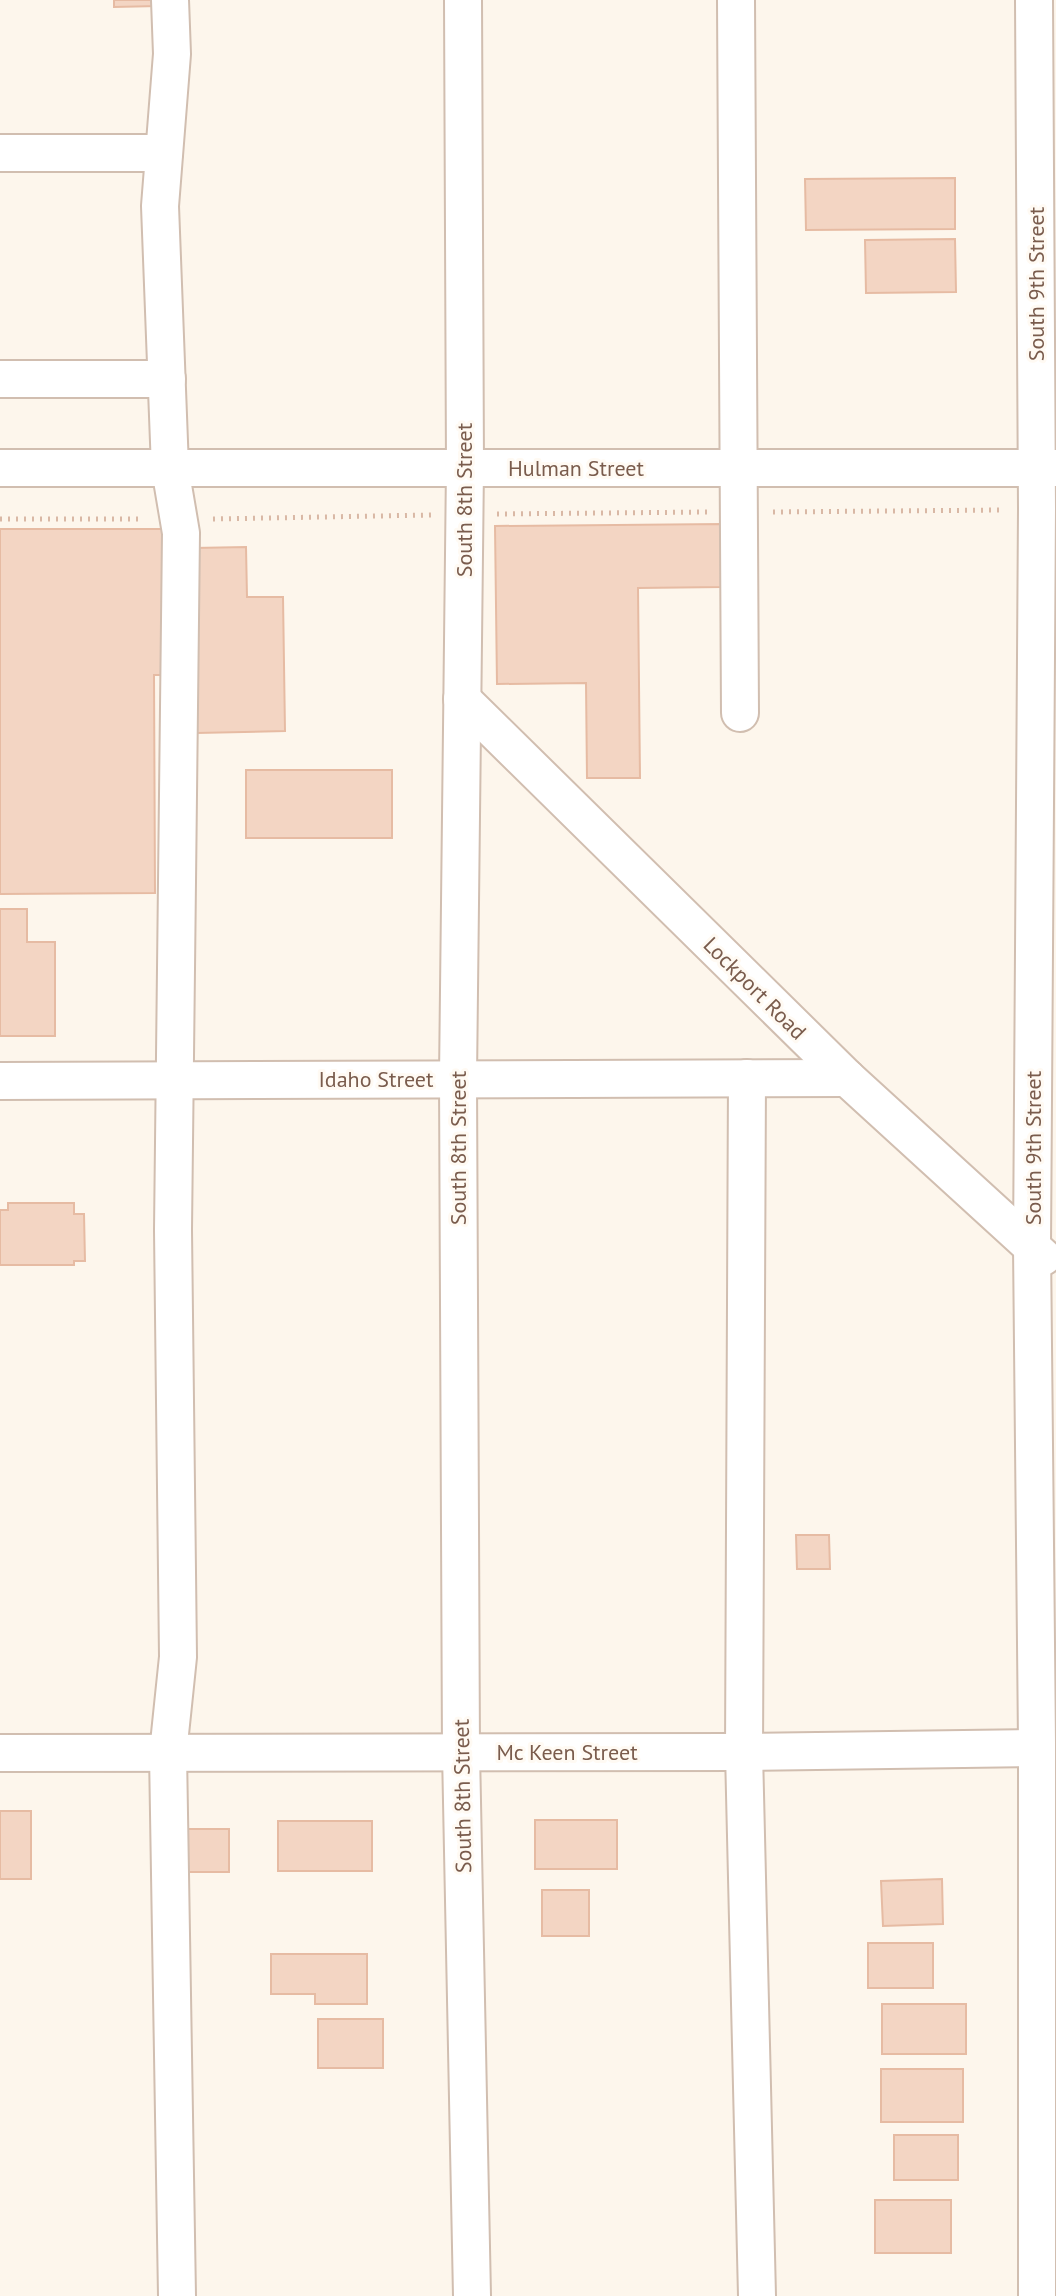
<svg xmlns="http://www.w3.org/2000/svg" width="1056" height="2296" font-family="'PT Sans',sans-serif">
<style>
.building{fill:#f3d5c3;stroke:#e6bba3;stroke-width:2}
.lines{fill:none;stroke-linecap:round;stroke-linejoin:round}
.minor-casing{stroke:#d1beb0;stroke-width:40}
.path{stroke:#d9b8a5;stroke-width:5;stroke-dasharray:2 6;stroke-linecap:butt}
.minor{stroke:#fff;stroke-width:36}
.labels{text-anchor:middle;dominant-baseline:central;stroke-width:6;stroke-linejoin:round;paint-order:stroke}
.street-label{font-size:22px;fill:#7a5c4d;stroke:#fffaf3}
</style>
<rect width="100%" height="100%" fill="#fdf6ec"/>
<g class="building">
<polygon points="114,0 163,0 158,6 114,7"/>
<polygon points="955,178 955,229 806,230 805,179"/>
<polygon points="955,239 956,292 866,293 865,240"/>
<polygon points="722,524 722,587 638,588 640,778 587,778 586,683 497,684 495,526"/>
<polygon points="0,529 170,529 170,675 154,675 155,893 0,894"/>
<polygon points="246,547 247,597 283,597 285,731 197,733 194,548"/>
<rect x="246" y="770" width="146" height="68"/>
<polygon points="0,909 27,909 27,942 55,942 55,1036 0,1036"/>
<polygon points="8,1203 74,1203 74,1214 84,1214 85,1261 74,1261 74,1265 0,1265 0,1210 8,1210"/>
<polygon points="796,1535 829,1535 830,1569 797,1569"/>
<rect x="0" y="1811" width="31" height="68"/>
<rect x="535" y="1820" width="82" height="49"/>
<rect x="278" y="1821" width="94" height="50"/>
<rect x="187" y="1829" width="42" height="43"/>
<polygon points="942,1879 943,1924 883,1926 881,1881"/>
<rect x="542" y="1890" width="47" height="46"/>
<rect x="868" y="1943" width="65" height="45"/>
<polygon points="271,1954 367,1954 367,2004 315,2004 315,1994 271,1994"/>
<rect x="882" y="2004" width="84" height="50"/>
<rect x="318" y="2019" width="65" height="49"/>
<rect x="881" y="2069" width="82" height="53"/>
<rect x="894" y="2135" width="64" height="45"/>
<rect x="875" y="2200" width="76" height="53"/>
</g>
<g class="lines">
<defs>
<g id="minor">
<polyline points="170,0 172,54 160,206 170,468 181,533 173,1230 178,1657 168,1753 177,2296"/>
<polyline points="463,0 465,467 458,1078 461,1752 472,2296"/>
<polyline points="736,0 740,713"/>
<polyline points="1034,0 1037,509 1032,1246 1037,1743 1037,2296"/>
<polyline points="0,153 164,153"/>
<polyline points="0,379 167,379"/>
<polyline points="0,468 1056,468"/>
<polyline points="462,699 847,1078 1043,1257"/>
<polyline points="747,1078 744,1752 757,2296"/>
<polyline points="0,1081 847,1078"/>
<polyline points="0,1753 744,1752 1037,1748"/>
</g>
</defs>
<use href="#minor" class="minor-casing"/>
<g class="path">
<polyline points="773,512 1003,510"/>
<polyline points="497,514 707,512"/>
<polyline points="0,519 143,519"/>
<polyline points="213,519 431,515"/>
</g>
<use href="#minor" class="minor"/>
</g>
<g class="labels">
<g class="street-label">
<text transform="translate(1036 284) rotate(-90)">South 9th Street</text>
<text x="576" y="468">Hulman Street</text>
<text transform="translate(464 500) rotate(-90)">South 8th Street</text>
<text transform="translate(755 988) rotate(45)">Lockport Road</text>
<text x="376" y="1079">Idaho Street</text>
<text transform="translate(458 1148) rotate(-90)">South 8th Street</text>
<text transform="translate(1033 1148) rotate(-90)">South 9th Street</text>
<text x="567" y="1752">Mc Keen Street</text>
<text transform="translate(462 1796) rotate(-91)">South 8th Street</text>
</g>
</g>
</svg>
